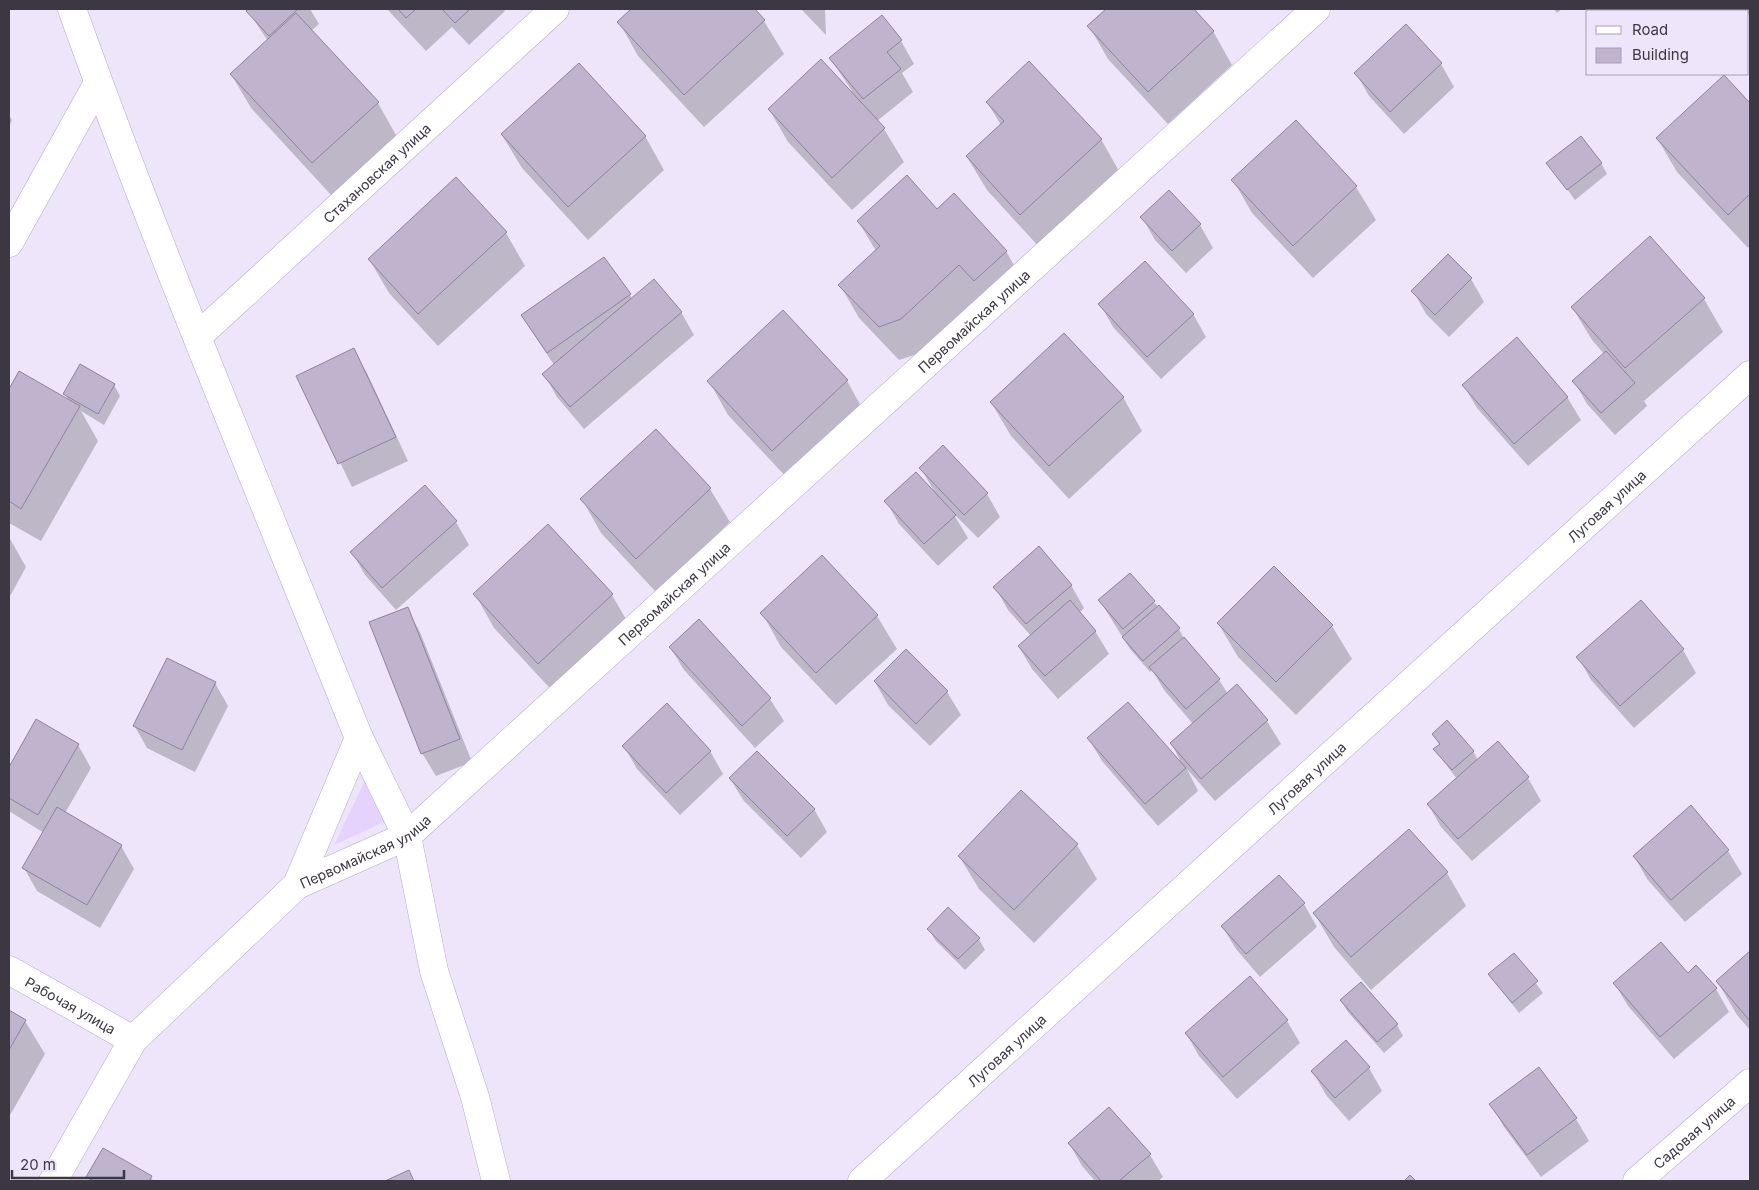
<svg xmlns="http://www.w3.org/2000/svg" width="1759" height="1190" font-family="Inter,sans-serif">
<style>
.green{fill:#e5d2fe}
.shadow{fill:#0003}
.building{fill:#bfb3ce;stroke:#8e839c}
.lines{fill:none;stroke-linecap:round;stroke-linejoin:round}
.minor-casing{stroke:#b5aac5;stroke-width:29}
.minor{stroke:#fff;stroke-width:28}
.labels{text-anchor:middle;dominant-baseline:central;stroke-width:4.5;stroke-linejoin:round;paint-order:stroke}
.street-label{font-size:14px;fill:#3c3742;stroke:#eee5fb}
</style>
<rect width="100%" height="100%" fill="#eee5fb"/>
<polygon class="green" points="365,781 384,822 334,845"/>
<g class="shadow">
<polygon points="251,9 310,9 319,24 311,31 378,103 397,137 332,196 251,108 231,74 268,41 248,11"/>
<polygon points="387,9 504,9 505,11 469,45 452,27 426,51"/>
<polygon points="633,9 753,9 764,21 784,54 704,127 638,56 619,22"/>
<polygon points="801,9 825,9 826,35"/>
<polygon points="1107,9 1192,9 1213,31 1232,65 1168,124 1108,59 1089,26"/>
<polygon points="1554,9 1562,9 1557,13"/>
<polygon points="1741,9 1750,9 1750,19 1748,11"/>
<polygon points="1406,26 1441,64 1454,87 1404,134 1369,96 1356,73"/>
<polygon points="901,41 914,64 902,73 913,92 877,121 884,129 904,162 852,210 788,142 769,109 850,92 852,91 830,58"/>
<polygon points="1724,76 1750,105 1750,245 1748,248 1677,172 1657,138"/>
<polygon points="987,102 1101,139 1120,173 1040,248 987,190 967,157 1001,125"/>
<polygon points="9,115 12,120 9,127"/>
<polygon points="1296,122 1356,187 1376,220 1313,278 1252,213 1233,180"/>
<polygon points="502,135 645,136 664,170 588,240 522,168"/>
<polygon points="1548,163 1601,163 1607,174 1575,200"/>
<polygon points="1169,192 1200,225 1213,248 1186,273 1155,240 1142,217"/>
<polygon points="937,210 1006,251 1025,285 920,353 899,360 859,318 840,285 876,251 858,221"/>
<polygon points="506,233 525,266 438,346 389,293 369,259"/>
<polygon points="1448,256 1471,279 1484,302 1449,337 1426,314 1413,291"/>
<polygon points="630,295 632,299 681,312 694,335 584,429 557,397 544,374 554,365 522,316"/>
<polygon points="1704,299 1723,332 1644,401 1647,406 1615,435 1587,404 1574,381 1604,354 1592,340 1572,307"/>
<polygon points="1100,304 1193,314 1206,337 1161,379 1113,327"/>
<polygon points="783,312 847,381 866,415 792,483 728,415 709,381"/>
<polygon points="353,350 367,373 408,461 352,487 298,376"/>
<polygon points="19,373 69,401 65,394 114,385 120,396 104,425 81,411 98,441 41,541 9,523 9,391"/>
<polygon points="1464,386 1567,397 1581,420 1528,466 1477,408"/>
<polygon points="1123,397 1142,431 1069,499 1011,436 991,402"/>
<polygon points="943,447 987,494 1000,517 978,538 953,513 968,538 938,566 899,524 886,501 935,493 921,468"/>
<polygon points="425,487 456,522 469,545 396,610 365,575 352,552"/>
<polygon points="710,489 730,522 656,592 601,533 582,499"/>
<polygon points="9,537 26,567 9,598"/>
<polygon points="1071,585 1084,608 1079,613 1095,631 1109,654 1058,699 1032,669 1019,647 1031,636 1008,610 995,587"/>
<polygon points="475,594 612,595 631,628 558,697 494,628"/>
<polygon points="1100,601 1154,602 1179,629 1185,641 1219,680 1228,694 1237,686 1267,721 1281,744 1215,801 1187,769 1198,791 1158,826 1102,761 1088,738 1183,766 1171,743 1193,724 1164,690 1152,670 1150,672 1130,649"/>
<polygon points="1641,602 1683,650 1696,673 1634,728 1591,680 1578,657"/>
<polygon points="407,609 420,632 472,762 436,776 422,753"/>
<polygon points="762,613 877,616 897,649 836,705 781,647"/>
<polygon points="699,621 770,699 784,721 755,748 684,670 670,647"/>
<polygon points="1218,623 1332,626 1352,659 1296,715 1238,657"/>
<polygon points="906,651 947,692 961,715 930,746 888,705 875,682"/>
<polygon points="215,683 228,706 195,772 147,748 134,725"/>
<polygon points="37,721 78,745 91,768 65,813 121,846 134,869 100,928 37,891 24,868 44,833 9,811 9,769"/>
<polygon points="1433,734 1473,751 1478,760 1528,778 1541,801 1472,861 1441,827 1428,804 1457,779 1435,750 1440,746"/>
<polygon points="624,746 710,751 723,774 680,815 637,769"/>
<polygon points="730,779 814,809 827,832 801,858 744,801"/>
<polygon points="1022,791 1077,845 1097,879 1034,943 979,889 959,856"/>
<polygon points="1691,807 1728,851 1742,874 1685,922 1647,879 1634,856"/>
<polygon points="1447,873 1466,906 1371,990 1334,947 1314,913"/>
<polygon points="1304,904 1317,927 1260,977 1236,949 1222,926"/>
<polygon points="929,929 979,939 985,950 965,970 935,940"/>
<polygon points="1750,952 1750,1030 1737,1015 1717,981"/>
<polygon points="1514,954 1543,993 1519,1013 1489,974"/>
<polygon points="1688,974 1716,989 1729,1012 1674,1059 1628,1006 1615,984"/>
<polygon points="1341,1001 1397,1025 1403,1036 1384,1053 1348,1012"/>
<polygon points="9,1011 25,1021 45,1054 9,1117"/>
<polygon points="1287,1021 1300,1043 1237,1099 1199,1056 1186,1033"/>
<polygon points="1369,1068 1382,1091 1349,1121 1326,1095 1313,1072"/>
<polygon points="1491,1104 1576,1119 1589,1141 1541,1177 1504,1127"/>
<polygon points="1069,1143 1150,1155 1163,1177 1158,1181 1095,1181 1082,1166"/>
<polygon points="104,1150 151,1177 153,1181 90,1181 88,1177"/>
</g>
<g class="building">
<polygon points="249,9 298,9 269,36 246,11"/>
<polygon points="398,9 416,9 406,18"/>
<polygon points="442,9 470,9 455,23"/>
<polygon points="631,9 755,9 765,20 684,95 617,22"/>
<polygon points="1106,9 1194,9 1214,31 1148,92 1087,26"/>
<polygon points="1743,9 1750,9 1750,17 1748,11"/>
<polygon points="296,13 379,102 312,163 230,74"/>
<polygon points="882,15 902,40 887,52 901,69 863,99 829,58"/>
<polygon points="1406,24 1442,63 1390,112 1354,73"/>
<polygon points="821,59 885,128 832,178 768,109"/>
<polygon points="1029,61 1102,139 1020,215 966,156 1004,121 986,102"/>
<polygon points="579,63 646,136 568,207 501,134"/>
<polygon points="1724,75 1750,103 1750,194 1728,215 1656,138"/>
<polygon points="1296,120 1357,186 1293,246 1231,180"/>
<polygon points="1581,136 1602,163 1567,190 1546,163"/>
<polygon points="907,175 937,209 954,193 1007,251 974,281 959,265 901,319 879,327 838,285 880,246 857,221"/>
<polygon points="456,177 507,232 418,314 368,259"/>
<polygon points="1169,190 1201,224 1172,251 1140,217"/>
<polygon points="1650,236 1705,298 1625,368 1571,307"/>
<polygon points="1448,254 1472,278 1435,315 1411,291"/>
<polygon points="604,257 631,294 547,353 521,315"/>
<polygon points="1145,261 1194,314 1147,357 1098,304"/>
<polygon points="654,279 682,312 570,407 542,374"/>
<polygon points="783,310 848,380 772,451 707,381"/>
<polygon points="1064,333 1124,397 1049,466 990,402"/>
<polygon points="1517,337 1568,397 1514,444 1462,385"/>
<polygon points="354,348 396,437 338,464 296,376"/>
<polygon points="1606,351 1635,383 1601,413 1572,381"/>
<polygon points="80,364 115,384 98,414 63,394"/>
<polygon points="19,371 80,406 21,509 9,501 9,389"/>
<polygon points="656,429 711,488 636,559 580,499"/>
<polygon points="943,445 988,493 964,515 919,468"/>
<polygon points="916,472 956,515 924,544 884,501"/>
<polygon points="425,485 457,521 382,588 350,552"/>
<polygon points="548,524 613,594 538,664 473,594"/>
<polygon points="1039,546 1072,585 1026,624 993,587"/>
<polygon points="822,555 878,615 816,673 760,613"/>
<polygon points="1274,566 1333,625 1276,682 1217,623"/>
<polygon points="1130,573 1155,601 1123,629 1098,600"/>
<polygon points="1070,600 1096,631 1045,676 1018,646"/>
<polygon points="1641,600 1684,649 1620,706 1576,657"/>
<polygon points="1159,605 1180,628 1143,661 1122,637"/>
<polygon points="408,607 460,739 421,754 369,622"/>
<polygon points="699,619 771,698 742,726 669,647"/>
<polygon points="1184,637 1220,679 1186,709 1149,667"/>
<polygon points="906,649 948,691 916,724 874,681"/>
<polygon points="167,658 216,682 182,750 133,726"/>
<polygon points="1237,684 1268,720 1201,779 1170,743"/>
<polygon points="1128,702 1186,768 1145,804 1087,738"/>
<polygon points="667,703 711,751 666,793 622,746"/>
<polygon points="36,719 79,744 38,815 9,798 9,767"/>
<polygon points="1447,720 1474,751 1452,770 1433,749 1440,744 1432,734"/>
<polygon points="1498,741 1529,777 1458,839 1427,804"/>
<polygon points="757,751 815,809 787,836 729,778"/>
<polygon points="1021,790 1078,844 1014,910 958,856"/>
<polygon points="1691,805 1729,850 1671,900 1633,856"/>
<polygon points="57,807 122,845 87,905 22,868"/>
<polygon points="1409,829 1448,872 1351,957 1313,913"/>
<polygon points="1279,875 1305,903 1246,954 1221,926"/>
<polygon points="948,907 980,938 958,959 927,929"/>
<polygon points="1661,942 1688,973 1696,965 1717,988 1660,1037 1613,983"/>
<polygon points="1750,951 1750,1021 1716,981"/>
<polygon points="1514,953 1538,981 1512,1003 1488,974"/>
<polygon points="1250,976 1288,1020 1223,1077 1185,1033"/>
<polygon points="1361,982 1398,1024 1377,1042 1340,1000"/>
<polygon points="9,1010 26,1020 9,1050"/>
<polygon points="1346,1040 1370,1067 1335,1098 1311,1071"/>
<polygon points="1539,1067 1577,1118 1527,1155 1489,1104"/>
<polygon points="1109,1107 1151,1154 1119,1181 1101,1181 1068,1143"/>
<polygon points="103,1148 152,1176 149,1181 94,1181 86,1177"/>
<polygon points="409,1170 414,1181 385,1181"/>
<polygon points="1410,1175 1416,1181 1404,1181"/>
</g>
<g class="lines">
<defs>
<g id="minor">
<path d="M72,9C160,255 262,496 359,738L297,885"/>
<polyline points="9,243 98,83"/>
<path id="s1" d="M198,336L555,9"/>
<polyline points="359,738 407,836 434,971 475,1097 496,1181"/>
<path id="s2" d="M9,970L133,1040"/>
<path id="s3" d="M53,1181L133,1040L297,885L407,836L1316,9"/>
<path id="s4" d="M862,1181L1750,375"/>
<path id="s5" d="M1637,1181L1750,1083"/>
</g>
</defs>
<use href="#minor" class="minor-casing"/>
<use href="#minor" class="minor"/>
</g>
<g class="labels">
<g class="street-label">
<text stroke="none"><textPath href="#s1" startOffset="242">Стахановская улица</textPath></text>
<text stroke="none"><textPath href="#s3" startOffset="1274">Первомайская улица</textPath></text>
<text stroke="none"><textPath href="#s4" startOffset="1005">Луговая улица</textPath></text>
<text stroke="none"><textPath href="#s3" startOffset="869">Первомайская улица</textPath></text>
<text stroke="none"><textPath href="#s4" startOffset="600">Луговая улица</textPath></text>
<text stroke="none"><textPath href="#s3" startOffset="464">Первомайская улица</textPath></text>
<text stroke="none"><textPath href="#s2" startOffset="71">Рабочая улица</textPath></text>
<text stroke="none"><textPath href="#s4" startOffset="195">Луговая улица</textPath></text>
<text stroke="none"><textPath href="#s5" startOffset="75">Садовая улица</textPath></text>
</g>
</g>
<rect width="1759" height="1190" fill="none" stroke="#3c3742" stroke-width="20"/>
<rect x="1586" y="10" width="162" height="65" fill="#eee5fb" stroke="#a79fb1"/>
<rect x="1596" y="26" width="25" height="8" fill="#ffffff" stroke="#a79fb1"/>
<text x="1632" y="35" font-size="15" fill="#3c3742">Road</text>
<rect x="1596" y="48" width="25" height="15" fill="#bfb3ce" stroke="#a79fb1"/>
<text x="1632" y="60" font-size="15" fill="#3c3742">Building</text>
<path d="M12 1170v8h112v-8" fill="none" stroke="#3c3742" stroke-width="2.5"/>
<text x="20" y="1170" font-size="15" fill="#3c3742" stroke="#eee5fb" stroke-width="4" paint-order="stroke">20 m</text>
</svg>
